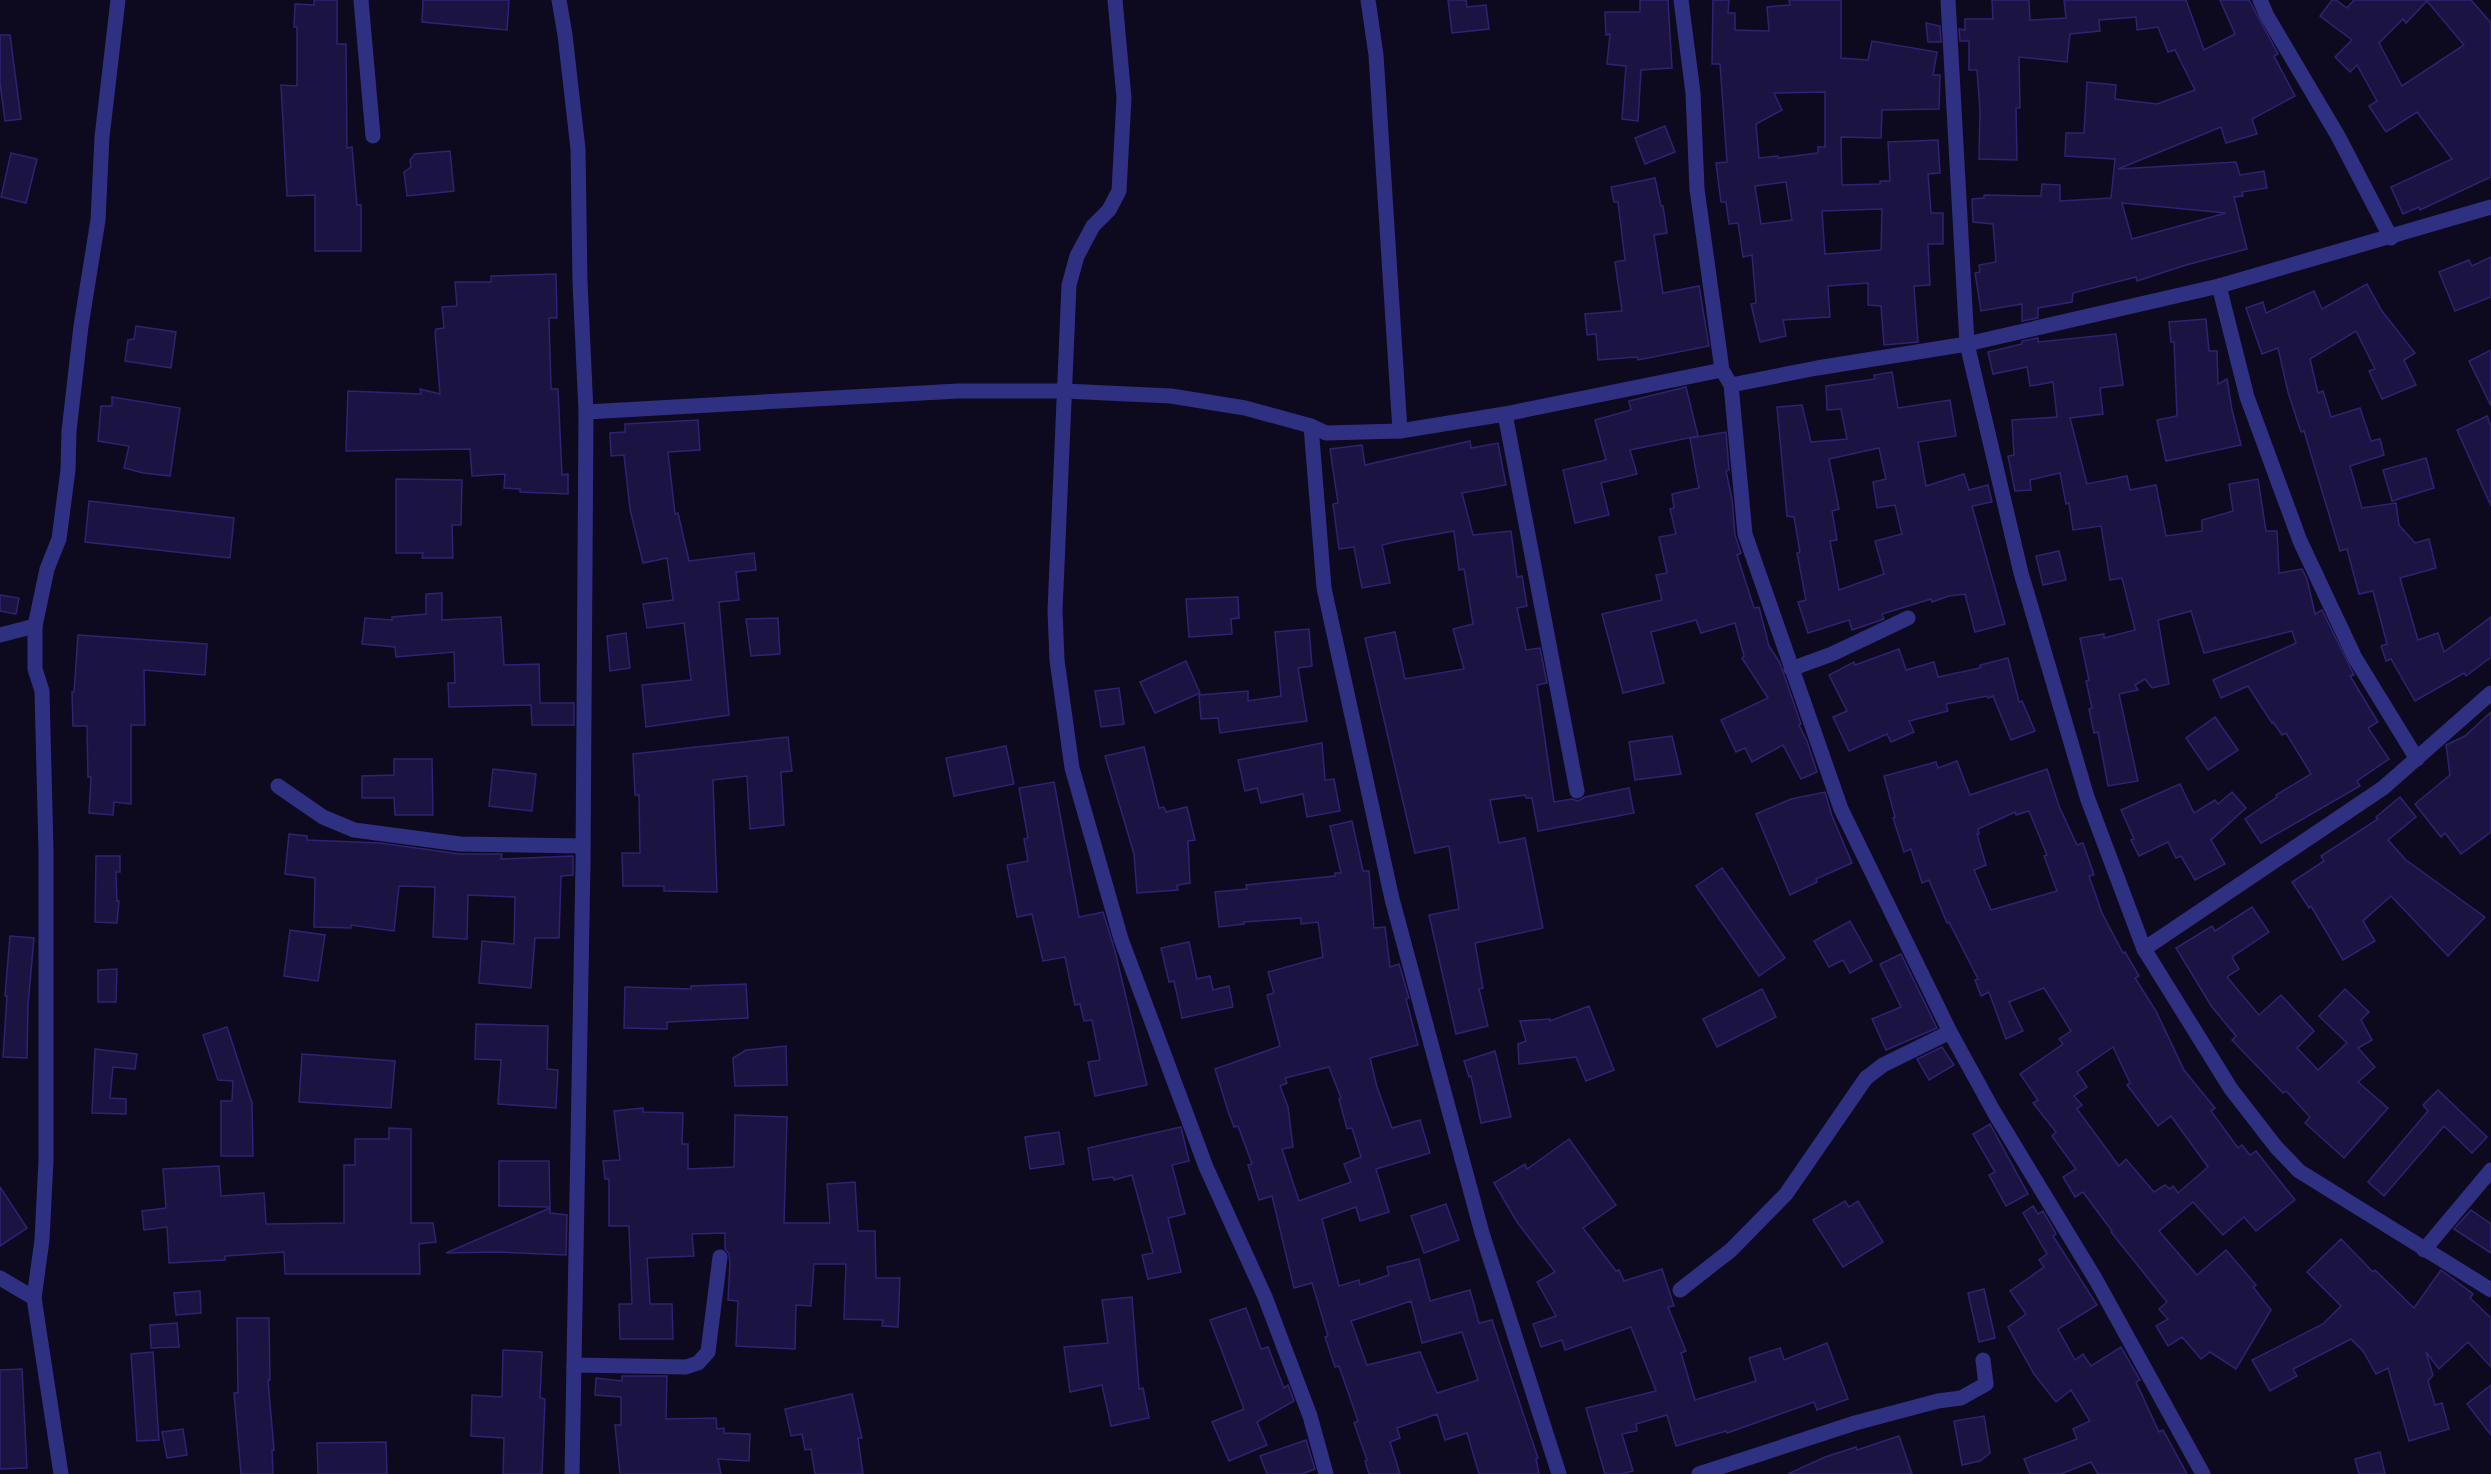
<svg xmlns="http://www.w3.org/2000/svg" width="2491" height="1474" font-family="'Noto Sans',sans-serif">
<style>
.building{fill:#1b1442;stroke:#2f2371;stroke-width:1.5;fill-rule:evenodd}
.lines{fill:none;stroke-linecap:round;stroke-linejoin:round}
.minor{stroke:#303083;stroke-width:15}
</style>
<rect width="100%" height="100%" fill="#0d0a1f"/>
<g class="building">
<polygon points="314,0 337,0 337,44 346,44 347,148 352,147 357,205 361,205 361,251 315,251 315,195 287,196 281,85 297,86 297,27 294,27 295,4 314,5"/>
<polygon points="423,0 509,0 507,30 422,22"/>
<polygon points="1448,0 1466,0 1467,7 1486,5 1489,29 1452,33"/>
<polygon points="1640,0 1668,0 1672,68 1641,70 1638,121 1622,119 1626,66 1607,64 1610,34 1606,35 1605,12 1640,12"/>
<path d="M1713,0H1729L1728,13H1735V30L1769,31L1767,7L1790,5L1789,0H1841V58L1868,60L1872,41L1937,52L1933,75H1940L1939,109L1882,110L1881,138L1841,137L1842,185L1880,184V181H1890L1888,142L1938,140L1940,173L1928,174L1931,213H1943V244H1928L1930,285L1914,286L1918,342L1884,345L1881,306L1868,305V283L1828,286L1830,317L1783,320L1786,336L1760,342L1751,304L1756,303L1752,255L1743,257L1738,223L1729,224L1726,202H1721L1716,163L1727,162L1720,64H1712ZM1825,92V147H1818V153L1778,158V156L1759,158L1756,124L1782,110L1774,93ZM1786,182L1792,220L1761,224L1755,186ZM1882,209L1881,250L1825,254L1822,211Z"/>
<path d="M1992,0H2029L2030,20L2066,18L2064,0H2186L2204,50L2235,34L2220,0H2249L2278,54L2274,56L2295,96L2252,119L2257,134L2226,143L2221,127L2118,169L2236,162L2240,175L2264,171L2267,188L2242,192L2243,196L2234,197L2247,249L2186,265L2137,281L2136,277L2073,293L2072,302L2038,308V318L2022,321V304L1981,311L1975,273L1980,272L1979,265L1996,262L1993,224L1973,222L1972,199L1984,198V195L2041,196L2042,184L2060,185V201L2111,198L2115,159L2065,156L2066,133H2084L2087,82L2116,85L2115,99L2157,104L2195,90L2175,50L2168,52L2158,27L2137,30L2136,17L2099,20L2100,31L2070,34L2067,62L2019,57L2020,108H2016L2017,160L1979,159L1980,110L1977,70H1969V41H1960L1959,29L1965,30V19H1993ZM2122,203L2226,213L2132,239Z"/>
<path d="M2332,0H2336L2347,8L2354,0H2471L2491,23V177L2420,210L2419,207L2403,214L2391,187L2452,159L2417,112L2386,132L2369,106L2377,101L2357,65L2350,72L2335,57L2352,40L2320,16ZM2427,1L2464,45L2402,86L2379,43L2403,19L2406,23Z"/>
<polygon points="1926,23 1940,26 1941,42 1928,42"/>
<polygon points="0,35 10,35 21,119 5,121 0,83"/>
<polygon points="1665,126 1675,152 1645,164 1635,138"/>
<polygon points="450,151 454,191 407,196 404,172 411,167 410,160 415,154"/>
<polygon points="11,153 37,159 26,203 1,197"/>
<polygon points="1655,178 1661,206 1663,206 1667,233 1654,235 1663,293 1699,286 1709,346 1638,360 1637,357 1598,360 1596,334 1587,335 1585,314 1622,311 1615,262 1625,260 1618,202 1614,202 1611,187"/>
<polygon points="2491,257 2491,297 2455,311 2439,272 2469,260 2472,266"/>
<polygon points="556,274 557,318 549,318 551,389 558,389 562,475 568,474 568,494 520,492 520,489 504,488 505,474 472,476 470,449 346,451 348,391 421,394 420,389 440,394 435,332 436,329 444,328 442,307 457,306 455,282 491,282 491,276"/>
<polygon points="2367,284 2382,311 2415,353 2404,360 2416,385 2382,399 2369,371 2375,369 2356,331 2310,359 2318,393 2323,391 2331,417 2360,408 2371,441 2380,439 2384,455 2350,466 2362,508 2396,503 2399,525 2415,543 2429,539 2436,568 2400,578 2418,640 2438,633 2444,652 2491,617 2491,657 2466,676 2464,673 2415,701 2391,659 2386,661 2381,646 2387,644 2373,591 2359,594 2347,549 2340,551 2304,431 2301,432 2288,392 2278,348 2262,354 2246,308 2263,302 2266,313 2314,291 2322,309"/>
<polygon points="2206,319 2209,351 2217,351 2218,384 2227,379 2232,410 2241,445 2166,461 2157,420 2177,416 2174,342 2171,342 2169,322"/>
<polygon points="136,326 176,332 171,368 125,361 128,340 134,339"/>
<polygon points="2116,334 2123,385 2100,388 2103,414 2070,418 2087,484 2127,476 2130,490 2156,485 2166,536 2202,531 2202,520 2233,511 2229,484 2258,479 2266,531 2277,531 2279,573 2302,569 2307,579 2315,614 2322,610 2354,675 2350,676 2378,722 2368,728 2389,759 2357,781 2360,786 2261,843 2245,819 2277,797 2276,795 2311,774 2286,733 2282,735 2273,722 2272,723 2248,686 2221,698 2213,680 2296,643 2292,631 2204,653 2191,611 2158,620 2169,684 2152,688 2145,679 2135,685 2138,690 2119,694 2138,781 2108,786 2098,732 2094,733 2089,709 2092,708 2086,681 2089,680 2080,638 2104,634 2104,638 2135,630 2122,578 2110,580 2101,526 2073,530 2069,503 2066,504 2060,473 2030,480 2031,490 2015,491 2008,456 2014,455 2012,420 2057,417 2053,382 2030,386 2027,367 1993,374 1988,352 2022,344 2022,341 2038,338 2038,342"/>
<polygon points="2491,350 2491,406 2469,361"/>
<path d="M1892,372L1898,408L1950,400L1956,436L1918,442L1926,486L1964,474L1969,490L1988,485L1992,502L1972,506L2005,624L1975,632L1965,594L1949,596L1932,602L1931,599L1882,614L1884,619L1852,630L1849,620L1808,633L1798,602L1806,600L1797,553L1800,552L1794,517L1787,516L1777,407L1802,405L1811,442L1847,439L1841,409L1827,410L1826,386L1875,379L1874,375ZM1879,448L1886,479L1873,482L1877,508L1895,505L1902,534L1875,541L1884,574L1839,590L1830,541L1837,540L1832,511L1839,509L1829,459Z"/>
<polygon points="1686,387 1698,436 1630,450 1637,474 1601,483 1609,515 1575,523 1563,470 1606,460 1595,420 1631,410 1629,401"/>
<polygon points="112,397 180,408 170,476 143,473 124,468 129,446 98,441 101,406 112,406"/>
<polygon points="2487,416 2491,426 2491,506 2457,430"/>
<polygon points="698,420 700,450 668,452 675,514 678,513 689,561 754,553 756,570 736,572 739,600 719,602 729,715 646,727 642,685 691,680 684,623 647,628 643,604 673,600 667,558 643,563 630,509 624,455 611,456 610,433 625,432 625,424"/>
<polygon points="1726,432 1729,470 1726,471 1732,499 1735,535 1741,553 1737,555 1754,608 1759,607 1769,646 1780,663 1801,724 1799,725 1807,741 1817,772 1801,779 1783,745 1752,762 1745,748 1736,752 1721,720 1768,698 1742,658 1744,656 1735,623 1701,633 1696,620 1651,632 1664,683 1623,693 1602,614 1662,600 1656,575 1667,573 1659,537 1676,534 1670,509 1674,508 1672,494 1699,488 1690,438"/>
<polygon points="1470,441 1471,448 1498,443 1506,485 1462,493 1473,535 1511,531 1517,577 1522,576 1527,606 1517,608 1526,650 1540,648 1547,683 1537,685 1554,802 1572,799 1578,801 1585,797 1629,788 1634,813 1538,831 1532,798 1526,798 1525,795 1490,800 1499,843 1525,838 1543,928 1475,943 1483,988 1479,989 1488,1026 1456,1034 1429,915 1459,909 1449,846 1415,853 1365,638 1395,632 1405,679 1464,669 1453,629 1473,624 1464,569 1459,570 1454,531 1399,541 1382,545 1390,583 1362,588 1354,547 1339,549 1333,504 1338,503 1330,449 1362,445 1365,465"/>
<polygon points="2426,458 2434,488 2392,501 2383,470"/>
<polygon points="396,479 462,480 461,525 452,525 453,558 422,558 423,553 396,553"/>
<polygon points="89,501 234,518 230,558 85,542"/>
<polygon points="2059,551 2066,580 2043,585 2036,556"/>
<polygon points="442,593 442,620 501,617 504,665 539,664 540,703 574,703 574,725 532,725 531,705 449,707 448,683 455,683 454,652 396,657 395,647 362,644 365,618 392,620 392,617 426,614 426,594"/>
<polygon points="0,595 19,598 16,614 0,611"/>
<polygon points="1238,597 1239,618 1231,619 1232,634 1189,637 1186,599"/>
<polygon points="778,618 780,654 751,656 746,619"/>
<polygon points="1309,629 1312,666 1298,668 1307,721 1220,733 1218,718 1201,719 1199,695 1248,691 1248,701 1281,696 1275,632"/>
<polygon points="626,633 630,668 610,671 607,636"/>
<polygon points="78,635 207,644 205,675 144,670 145,725 131,725 131,804 114,802 113,815 89,813 91,777 88,777 87,726 73,726 72,692 74,692"/>
<polygon points="1899,649 1906,670 1934,662 1938,677 1980,668 1980,665 2008,658 2019,702 2022,701 2035,731 2011,740 1993,696 1988,698 1987,696 1946,704 1948,711 1909,721 1914,732 1891,742 1887,734 1849,751 1833,717 1847,711 1829,675 1854,662 1855,665"/>
<polygon points="1186,661 1200,693 1155,713 1140,682"/>
<polygon points="1119,688 1124,724 1101,727 1095,691"/>
<polygon points="2491,712 2491,832 2461,854 2445,833 2441,837 2415,804 2450,775 2446,745 2465,736"/>
<polygon points="2215,717 2238,750 2208,770 2186,738"/>
<polygon points="1672,736 1681,774 1635,780 1629,742"/>
<polygon points="788,737 792,771 781,772 784,825 750,829 747,776 713,780 717,892 664,891 664,886 623,886 622,853 640,853 639,795 635,795 633,754"/>
<polygon points="1322,743 1325,780 1334,779 1340,811 1307,817 1303,794 1261,803 1257,788 1245,791 1238,760"/>
<polygon points="1006,746 1014,784 954,796 946,758"/>
<polygon points="1144,747 1159,808 1164,807 1166,812 1187,807 1195,840 1188,841 1190,883 1177,885 1178,890 1137,893 1134,854 1105,756"/>
<polygon points="394,759 432,759 433,815 395,815 394,798 362,798 362,776 394,775"/>
<path d="M1957,761L1970,795L2047,769L2059,806L2077,845L2083,843L2094,875L2089,876L2102,913L2123,953L2125,952L2139,976L2135,978L2156,1011L2184,1070L2215,1108L2211,1111L2238,1148L2242,1145L2250,1155L2256,1151L2295,1200L2256,1231L2244,1217L2223,1235L2193,1202L2159,1231L2197,1275L2226,1250L2256,1285L2253,1287L2271,1310L2236,1369L2210,1352L2201,1359L2182,1337L2168,1346L2156,1326L2168,1319L2159,1309L2167,1302L2111,1232L2112,1231L2083,1192L2075,1197L2063,1177L2076,1169L2052,1136L2056,1132L2033,1103L2038,1100L2020,1074L2063,1044L2059,1039L2071,1031L2044,988L2009,1002L2023,1031L2006,1039L1989,992L1981,996L1975,980L1978,979L1949,922L1947,923L1929,880L1922,883L1911,849L1904,852L1893,818L1895,817L1884,776L1936,762L1938,768ZM2029,811L2047,855L2044,856L2057,891L1991,910L1974,870L1986,865L1977,834H1979L1978,829L2015,812L2016,815ZM2113,1047L2130,1083L2127,1085L2158,1126L2171,1116L2208,1167L2178,1193L2173,1186L2170,1189L2165,1185L2154,1192L2126,1159L2119,1166L2077,1109L2082,1105L2074,1096L2087,1087L2077,1072Z"/>
<polygon points="493,769 536,774 532,811 489,806"/>
<polygon points="1054,782 1079,917 1103,912 1115,951 1147,1085 1095,1096 1088,1062 1100,1060 1092,1020 1084,1021 1080,1004 1075,1005 1065,957 1043,961 1032,914 1017,917 1007,865 1028,861 1024,839 1028,838 1019,788"/>
<polygon points="2180,784 2194,813 2215,800 2218,804 2232,792 2246,808 2211,840 2225,864 2195,880 2181,856 2176,858 2168,842 2139,856 2131,840 2134,839 2121,810"/>
<polygon points="1825,792 1832,816 1852,863 1816,879 1817,882 1790,895 1756,814 1791,799"/>
<polygon points="2400,797 2416,817 2388,840 2406,860 2485,917 2448,956 2391,896 2363,921 2375,941 2343,960 2311,906 2309,908 2292,882 2324,861 2321,856 2378,819 2376,817"/>
<path d="M1352,821L1363,871H1369L1374,928L1385,927L1390,967L1399,964L1409,998L1406,999L1418,1045L1370,1058L1377,1087L1392,1128L1420,1120L1430,1153L1376,1169L1389,1212L1360,1221L1356,1207L1322,1219L1339,1286L1359,1280L1360,1285L1389,1275L1387,1267L1419,1259L1430,1301L1470,1290L1479,1323L1492,1320L1538,1458L1536,1459L1539,1474H1479L1467,1433L1445,1440L1437,1414L1397,1428L1400,1438L1390,1442L1400,1474H1369L1365,1461L1367,1460L1354,1423L1358,1421L1339,1366L1335,1367L1325,1337L1328,1336L1312,1283L1294,1288L1272,1196L1259,1200L1248,1165L1252,1164L1238,1126L1234,1127L1228,1111L1215,1069L1280,1046L1267,995L1274,993L1268,972L1323,957L1318,922L1301,924V918L1244,922V924L1219,927L1215,892L1247,889L1246,885L1335,876V873H1341L1330,826ZM1329,1067L1341,1098L1339,1099L1347,1129L1352,1128L1361,1157L1344,1164L1351,1182L1299,1201L1282,1149L1293,1147L1288,1107L1280,1086L1287,1083L1285,1078ZM1411,1301L1422,1343L1462,1332L1478,1380L1437,1393L1420,1352L1367,1365L1351,1321Z"/>
<polygon points="289,834 307,836 307,840 380,843 460,854 502,854 501,859 573,856 573,875 561,876 559,938 535,938 531,988 479,983 482,941 514,944 515,897 468,895 467,939 433,937 435,887 399,886 394,931 351,925 351,928 314,927 315,878 285,874"/>
<polygon points="96,856 120,856 120,872 116,872 117,901 119,901 117,923 95,922"/>
<polygon points="1722,868 1785,958 1759,976 1696,886"/>
<polygon points="2252,907 2269,932 2232,957 2239,969 2227,977 2259,1015 2281,995 2314,1031 2297,1048 2318,1070 2347,1043 2319,1016 2345,989 2369,1012 2361,1020 2372,1040 2358,1048 2375,1067 2358,1082 2388,1108 2344,1158 2305,1123 2310,1117 2286,1091 2283,1093 2232,1040 2236,1036 2212,1007 2176,948 2212,926 2215,931"/>
<polygon points="1850,921 1872,961 1850,973 1843,960 1829,967 1814,941"/>
<polygon points="290,930 325,935 318,981 284,976"/>
<polygon points="10,936 34,938 28,1005 27,1058 3,1057 7,996 5,996"/>
<polygon points="1189,942 1197,979 1210,976 1213,990 1229,986 1233,1007 1182,1018 1174,981 1169,982 1161,948"/>
<polygon points="1901,954 1937,1028 1886,1050 1872,1019 1901,1007 1880,964"/>
<polygon points="117,969 116,1002 98,1002 98,970"/>
<polygon points="746,984 748,1018 667,1022 667,1029 624,1028 625,987 691,989 691,986"/>
<polygon points="1762,989 1776,1017 1717,1047 1703,1019"/>
<polygon points="1589,1006 1614,1070 1586,1081 1576,1057 1519,1064 1518,1044 1526,1041 1520,1021 1550,1019 1550,1021"/>
<polygon points="476,1024 548,1026 547,1069 558,1070 556,1108 498,1104 501,1060 475,1059"/>
<polygon points="227,1027 252,1103 253,1156 221,1156 221,1101 232,1101 233,1081 218,1080 203,1035"/>
<polygon points="786,1046 787,1085 735,1086 733,1058 746,1050"/>
<polygon points="1942,1047 1954,1065 1929,1080 1917,1059"/>
<polygon points="95,1049 137,1054 135,1069 113,1067 110,1098 126,1099 126,1114 92,1113"/>
<polygon points="1495,1051 1511,1117 1481,1123 1471,1076 1469,1077 1464,1061"/>
<polygon points="302,1054 395,1061 391,1108 299,1102"/>
<polygon points="2438,1090 2487,1137 2472,1153 2444,1126 2384,1196 2368,1182 2428,1111 2423,1105"/>
<polygon points="643,1108 643,1112 683,1113 682,1144 688,1144 688,1169 734,1167 735,1115 787,1117 784,1223 830,1223 827,1184 855,1182 858,1231 875,1231 876,1278 900,1278 898,1327 882,1326 883,1320 844,1319 846,1264 814,1264 811,1306 796,1305 795,1349 736,1346 738,1301 728,1300 730,1263 729,1254 725,1249 725,1233 692,1234 694,1256 647,1258 650,1304 672,1304 673,1339 620,1339 619,1304 632,1304 629,1226 609,1226 609,1179 605,1179 603,1161 620,1160 614,1111"/>
<polygon points="1990,1124 2028,1194 2006,1206 1989,1175 1995,1172 1973,1134"/>
<polygon points="1181,1127 1189,1161 1172,1165 1185,1214 1168,1218 1181,1272 1148,1279 1142,1255 1153,1253 1132,1175 1114,1180 1113,1177 1093,1180 1088,1148"/>
<polygon points="389,1128 411,1129 411,1223 433,1223 436,1242 419,1244 420,1274 285,1274 284,1252 225,1256 225,1260 169,1263 167,1227 144,1230 142,1211 166,1208 163,1169 219,1166 221,1196 264,1193 266,1224 344,1223 344,1165 355,1165 355,1139 389,1139"/>
<polygon points="1059,1132 1064,1164 1030,1169 1025,1137"/>
<polygon points="1569,1139 1616,1205 1583,1228 1616,1271 1619,1270 1624,1281 1662,1269 1674,1306 1668,1307 1686,1351 1681,1353 1695,1400 1756,1381 1749,1358 1780,1348 1784,1360 1827,1343 1848,1399 1817,1410 1814,1402 1727,1433 1726,1431 1676,1446 1667,1415 1636,1424 1637,1431 1622,1434 1633,1471 1622,1474 1605,1474 1586,1408 1656,1391 1631,1327 1565,1350 1562,1340 1541,1347 1533,1324 1556,1316 1537,1282 1555,1272 1517,1222 1494,1183 1525,1164 1527,1169"/>
<polygon points="499,1161 549,1161 550,1207 499,1206"/>
<polygon points="0,1187 27,1228 0,1246"/>
<polygon points="1845,1201 1849,1207 1858,1201 1883,1242 1843,1267 1813,1220"/>
<polygon points="1446,1204 1459,1240 1424,1253 1411,1216"/>
<polygon points="2033,1206 2038,1214 2043,1211 2056,1234 2053,1236 2097,1305 2058,1329 2075,1360 2083,1354 2091,1366 2121,1347 2140,1380 2136,1382 2159,1432 2163,1430 2187,1474 2098,1474 2091,1462 2061,1474 2030,1474 2024,1459 2077,1439 2073,1429 2090,1421 2071,1390 2056,1402 2034,1374 2008,1327 2026,1314 2010,1291 2044,1267 2039,1260 2047,1254 2023,1213"/>
<polygon points="550,1208 550,1213 567,1215 566,1255 497,1252 446,1253"/>
<polygon points="2471,1210 2491,1224 2491,1253 2454,1229"/>
<polygon points="2341,1239 2373,1272 2375,1270 2414,1308 2441,1270 2473,1294 2470,1298 2491,1318 2491,1367 2468,1342 2439,1369 2426,1352 2433,1375 2428,1381 2435,1405 2442,1403 2449,1429 2409,1441 2388,1368 2376,1374 2363,1351 2351,1339 2293,1369 2297,1376 2270,1391 2252,1360 2323,1324 2341,1306 2307,1272"/>
<polygon points="1984,1289 1995,1338 1979,1342 1968,1293"/>
<polygon points="200,1291 201,1313 176,1315 174,1293"/>
<polygon points="1132,1297 1139,1389 1143,1388 1149,1418 1111,1426 1102,1385 1070,1392 1064,1347 1108,1343 1102,1300"/>
<polygon points="1246,1308 1261,1349 1268,1347 1284,1388 1288,1385 1294,1401 1257,1422 1267,1445 1229,1461 1212,1422 1244,1409 1210,1320"/>
<polygon points="237,1318 269,1318 270,1380 268,1380 274,1450 272,1450 273,1474 241,1474 234,1393 238,1393"/>
<polygon points="177,1323 179,1347 151,1348 150,1325"/>
<polygon points="503,1350 542,1352 540,1398 545,1399 542,1474 503,1474 504,1438 471,1436 472,1395 502,1397"/>
<polygon points="153,1352 159,1440 137,1441 131,1354"/>
<polygon points="22,1369 27,1468 0,1469 0,1370"/>
<polygon points="622,1376 667,1376 666,1419 716,1418 717,1429 724,1428 724,1433 750,1434 749,1461 718,1459 721,1474 620,1474 615,1425 621,1425 621,1397 595,1395 596,1378 622,1381"/>
<polygon points="2491,1385 2491,1435 2467,1404"/>
<polygon points="852,1394 862,1438 858,1438 863,1474 815,1474 811,1449 805,1450 802,1434 791,1436 785,1409"/>
<polygon points="1984,1416 1990,1453 1980,1461 1962,1465 1954,1421"/>
<polygon points="183,1429 187,1455 167,1458 162,1432"/>
<polygon points="1899,1436 1912,1474 1788,1474 1825,1457 1856,1447 1857,1450"/>
<polygon points="1306,1440 1315,1469 1302,1474 1267,1474 1260,1456"/>
<polygon points="386,1442 387,1474 318,1474 317,1443"/>
<polygon points="2380,1452 2385,1474 2359,1474 2355,1459"/>
</g>
<g class="lines">
<g class="minor">
<polyline points="361,0 373,136"/>
<polyline points="559,0 565,35 578,149 580,282 586,412 583,864 572,1474"/>
<polyline points="1115,0 1124,98 1119,191 1109,210 1093,226 1077,256 1069,285 1055,611 1057,660 1072,768 1121,939 1206,1167 1265,1297 1310,1416 1326,1474"/>
<polyline points="1368,0 1376,55 1400,431"/>
<polyline points="1681,0 1693,93 1697,189 1722,370 1731,385 1745,534 1841,809 1950,1032 1994,1112 2096,1280 2203,1474"/>
<polyline points="1948,0 1967,344 2021,573 2087,797 2144,949 2231,1089 2276,1147 2299,1171 2491,1290"/>
<polyline points="2260,0 2267,16 2338,136 2391,238"/>
<polyline points="2219,286 2247,397 2300,541 2355,658 2417,759"/>
<polyline points="1731,385 1817,368 1967,344 2219,286 2491,207"/>
<polyline points="586,412 958,391 1064,391 1171,396 1245,408 1311,426 1326,433 1400,431 1505,414 1722,370"/>
<polyline points="1505,414 1577,791"/>
<polyline points="1311,426 1324,588 1392,899 1482,1233 1559,1474"/>
<polyline points="35,626 47,569 59,539 68,470 69,431 81,326 98,220 102,137 118,0"/>
<polyline points="0,635 35,626 35,669 42,691 46,851 46,1160 42,1240 34,1298 61,1474"/>
<polyline points="1791,669 1832,654 1908,618"/>
<polyline points="278,786 323,817 354,830 460,844 583,846"/>
<polyline points="2144,949 2383,788 2491,693"/>
<polyline points="2424,1250 2491,1170"/>
<polyline points="0,1278 34,1298"/>
<polyline points="1680,1290 1731,1250 1786,1194 1866,1078 1883,1065 1950,1032"/>
<polyline points="574,1365 686,1367 698,1363 708,1352 720,1257"/>
<polyline points="1699,1474 1855,1423 1938,1401 1961,1398 1986,1384 1983,1360"/>
</g>
</g>
</svg>
